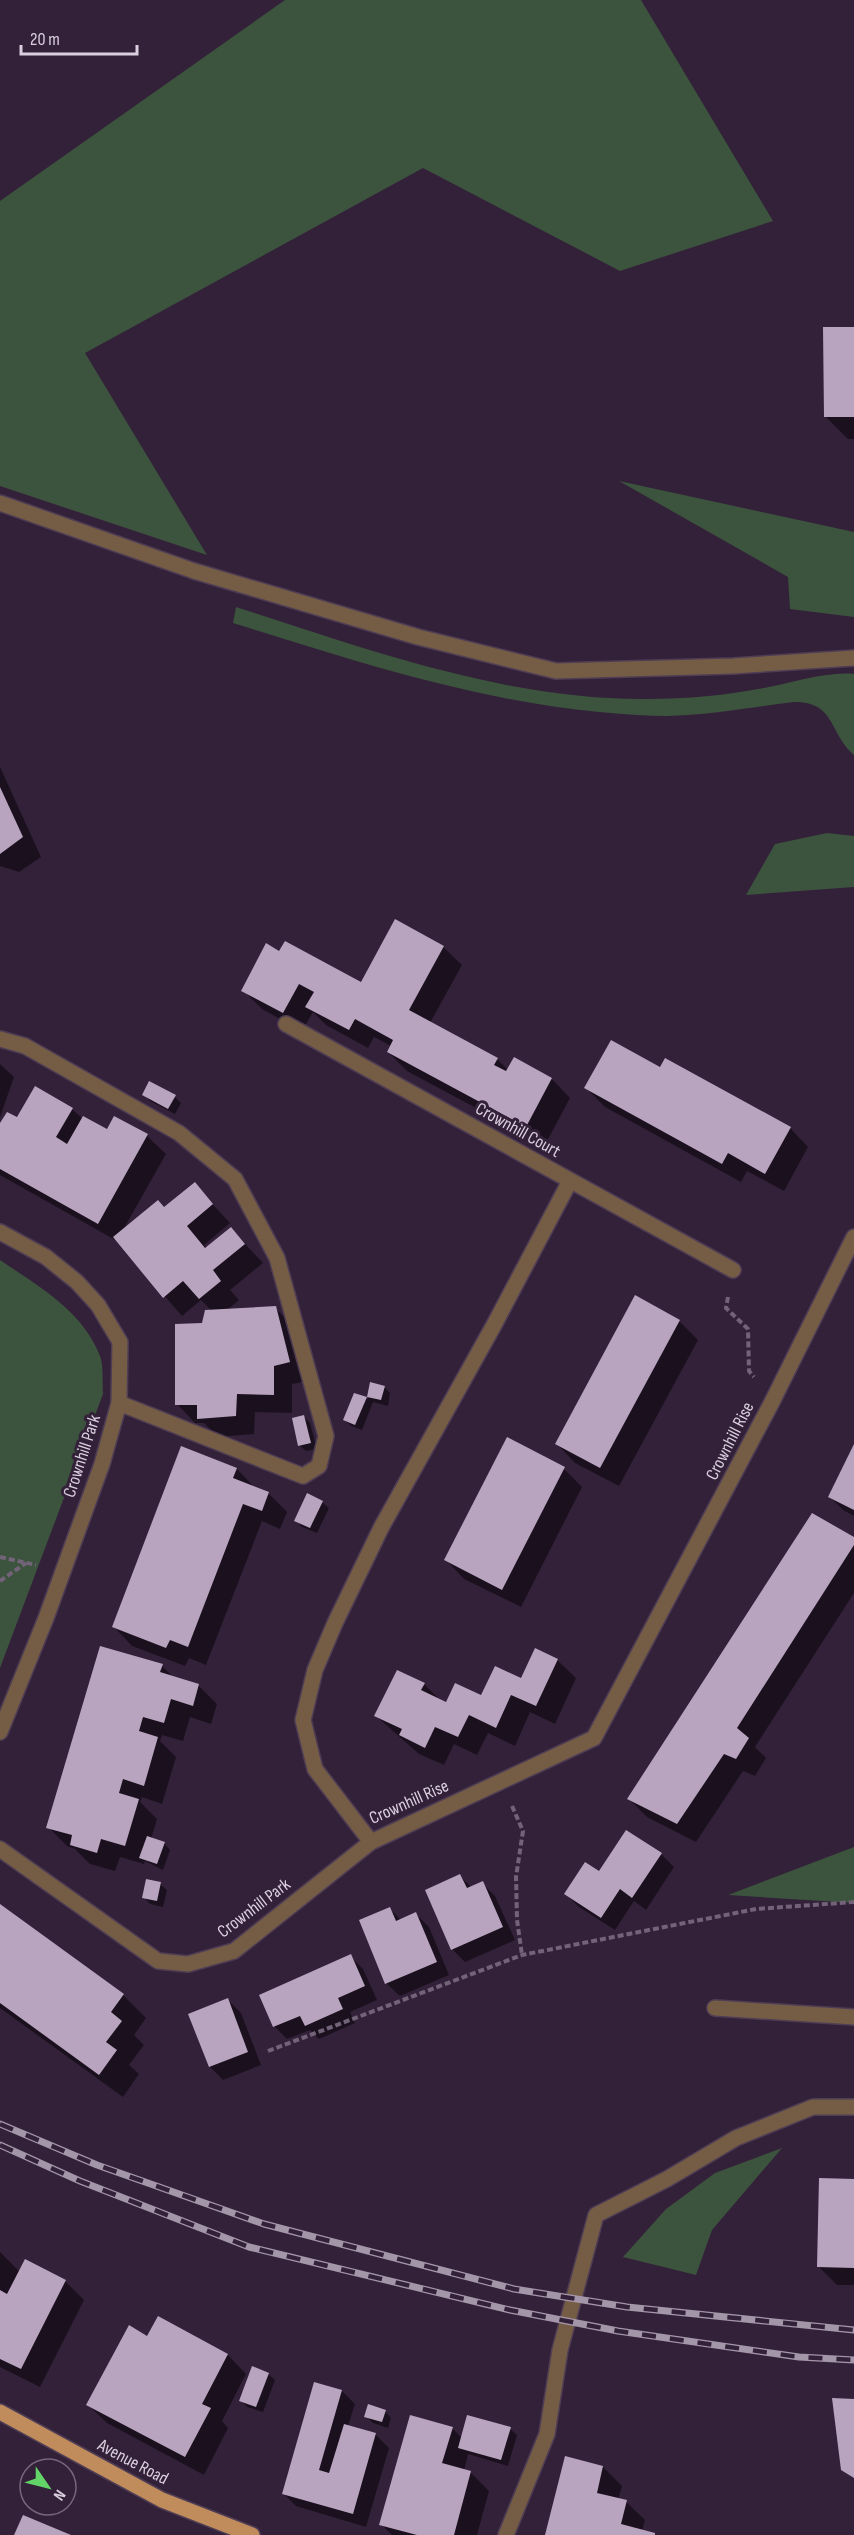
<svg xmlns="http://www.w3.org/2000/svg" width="854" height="2535" font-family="'Sofia Sans Condensed',sans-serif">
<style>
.green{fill:#3c533e}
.shadow{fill:#0007}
.building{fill:#b9a4c0}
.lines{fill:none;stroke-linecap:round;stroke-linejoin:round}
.minor-casing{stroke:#4e3d54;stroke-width:18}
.major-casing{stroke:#4e3d54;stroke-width:18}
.path{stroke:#726378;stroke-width:4;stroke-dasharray:6 3;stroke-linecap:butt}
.minor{stroke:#755c45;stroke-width:15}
.major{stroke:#c08c5c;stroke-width:15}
.rail-casing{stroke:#a496a9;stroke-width:7}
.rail{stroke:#332139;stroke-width:4.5;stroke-dasharray:14;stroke-linecap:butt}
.labels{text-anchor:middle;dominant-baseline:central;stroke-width:6;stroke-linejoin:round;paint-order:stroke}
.street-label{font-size:18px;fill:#dbcfdf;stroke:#332139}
</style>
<rect width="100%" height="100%" fill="#332139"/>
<g class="green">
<polygon points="285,0 641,0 773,221 620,271 423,168 85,353 207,555 0,486 0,201"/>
<polygon points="619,481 854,532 854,617 790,609 788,577"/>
<path d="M236,607C369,650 506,700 647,699C689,699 729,695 769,687C794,682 830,671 854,674V755C828,732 836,702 794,702C752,707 709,715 667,716C645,716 622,714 599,712C473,700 354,661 233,623Z"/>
<polygon points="827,833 854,836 854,887 746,895 775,844"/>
<path d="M0,1260C38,1286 83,1311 100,1356C104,1367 102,1383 103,1394L0,1668Z"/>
<polygon points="854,1847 854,1903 728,1895"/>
<polygon points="782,2148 712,2230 696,2275 623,2257 666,2209 715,2173"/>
</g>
<g class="shadow">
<polygon points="854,328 854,439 848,439 825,416"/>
<polygon points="0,767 41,857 19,872 0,866"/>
<polygon points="443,947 462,965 430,1023 497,1059 508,1070 552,1079 570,1098 545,1145 407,1071 388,1052 391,1046 374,1037 368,1048 326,1025 313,1012 302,1031 262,1009 243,990 280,953 362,984"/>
<polygon points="0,1064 14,1077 0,1117"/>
<polygon points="661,1069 790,1128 808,1147 784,1191 747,1171 741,1182 605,1107 586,1088"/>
<polygon points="144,1094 175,1097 181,1103 175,1114 150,1101"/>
<polygon points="72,1109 83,1119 107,1131 147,1136 166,1154 123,1230 164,1208 194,1184 230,1223 204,1245 207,1248 231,1229 263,1263 230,1290 239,1300 227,1310 275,1308 294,1326 308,1381 292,1384 292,1413 255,1412 254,1434 218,1437 204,1423 195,1423 177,1404 204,1324 212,1311 201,1300 182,1316 117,1241 0,1175 0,1126 17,1119"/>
<polygon points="679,1321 698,1340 619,1486 575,1463 557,1444"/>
<polygon points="371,1384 384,1387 390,1393 388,1406 373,1402 362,1430 351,1426 345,1420 355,1395 368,1399"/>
<polygon points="304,1417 310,1423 317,1449 306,1451 299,1445"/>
<polygon points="182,1448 237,1469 255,1488 268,1493 287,1512 280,1529 262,1521 206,1665 189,1658 185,1666 132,1646 114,1627"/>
<polygon points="854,1448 854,1516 843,1510 830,1497"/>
<polygon points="564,1469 582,1487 521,1607 464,1579 446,1560"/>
<polygon points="322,1502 329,1508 317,1533 302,1527 296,1521"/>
<polygon points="854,1539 854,1593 755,1747 766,1758 755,1776 743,1771 696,1842 647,1817 629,1799"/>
<polygon points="557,1660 576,1678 555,1724 530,1712 515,1746 488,1733 477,1755 454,1744 444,1765 419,1754 376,1716 424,1684 441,1701 447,1704 482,1697 522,1680"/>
<polygon points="162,1666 174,1678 198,1685 217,1704 211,1724 190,1717 183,1741 162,1735 160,1741 176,1757 162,1804 142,1797 140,1802 157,1819 151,1839 164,1843 170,1850 163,1870 145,1861 144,1864 120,1857 115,1871 90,1864 75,1849 67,1846 48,1827"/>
<polygon points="661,1854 674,1867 646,1910 634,1901 615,1930 579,1907 566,1894 599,1874"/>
<polygon points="460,1876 472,1888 482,1883 495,1896 515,1940 465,1962 452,1949"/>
<polygon points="160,1884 167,1890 163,1907 150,1904 144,1897"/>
<polygon points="0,1906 123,1995 146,2018 134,2035 144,2045 129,2065 139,2074 123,2097 0,2008"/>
<polygon points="390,1909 401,1920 416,1914 429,1927 449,1975 400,1996 386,1983"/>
<polygon points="350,1956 363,1969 377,2000 350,2012 355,2023 319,2039 310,2030 287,2039 274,2026"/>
<polygon points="228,2000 241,2013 261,2065 223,2080 210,2067"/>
<polygon points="854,2180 854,2285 837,2285 818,2266"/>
<polygon points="0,2252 20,2272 65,2281 84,2300 40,2387 0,2367"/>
<polygon points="158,2318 228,2355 246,2374 222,2421 228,2428 204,2475 107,2423 88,2405 148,2338"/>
<polygon points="268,2374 275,2380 263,2412 247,2407 241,2400"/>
<polygon points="342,2391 355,2404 348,2426 376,2435 389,2448 366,2527 296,2506 283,2493"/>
<polygon points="385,2411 391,2418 388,2428 373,2423 366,2416"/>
<polygon points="452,2428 462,2438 510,2429 517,2435 508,2466 468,2454 464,2471 471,2473 489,2491 477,2535 392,2535 381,2524"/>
<polygon points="603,2467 622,2486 618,2500 626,2502 645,2520 642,2531 655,2535 546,2535"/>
</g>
<g class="building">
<polygon points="823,327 854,327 854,417 824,417"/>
<polygon points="0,787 23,837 0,854"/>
<polygon points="395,919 444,946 409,1010 498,1058 494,1065 506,1071 514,1057 552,1078 526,1127 387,1052 393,1040 355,1019 349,1030 305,1007 314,992 299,984 283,1013 241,991 266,943 279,951 285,941 361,982"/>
<polygon points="611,1040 660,1067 665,1058 791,1127 765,1174 728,1153 722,1164 584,1088"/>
<polygon points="149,1081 176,1095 168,1109 142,1095"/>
<polygon points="35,1086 73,1108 56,1137 67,1144 83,1116 107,1129 114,1116 148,1134 98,1224 0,1169 0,1123 7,1112 17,1117"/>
<polygon points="195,1182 213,1204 187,1226 205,1248 231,1227 245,1244 213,1270 221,1281 199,1299 183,1281 163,1298 113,1237 158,1200 164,1207"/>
<polygon points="635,1295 680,1320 600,1468 555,1444"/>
<polygon points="276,1306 290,1362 274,1366 274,1395 237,1394 236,1416 197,1419 197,1405 175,1405 175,1324 202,1323 205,1310"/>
<polygon points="370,1382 385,1386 381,1400 367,1397"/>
<polygon points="354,1393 367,1397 355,1425 343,1420"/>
<polygon points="304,1415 311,1443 298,1446 292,1418"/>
<polygon points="507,1437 565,1467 502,1590 444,1560"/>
<polygon points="854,1444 854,1510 828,1497"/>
<polygon points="181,1446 237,1468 233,1478 269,1492 262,1511 243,1504 188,1647 170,1640 166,1648 112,1627"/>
<polygon points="307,1493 323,1501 310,1528 294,1521"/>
<polygon points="812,1513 854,1537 854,1545 737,1728 749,1738 736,1759 724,1754 677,1824 627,1799"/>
<polygon points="100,1646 163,1664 160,1672 199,1684 193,1706 171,1699 164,1723 143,1717 139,1731 158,1737 144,1786 123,1779 119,1793 139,1799 125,1846 101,1839 97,1853 70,1845 72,1835 46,1828"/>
<polygon points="535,1648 558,1659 536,1706 511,1695 496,1728 469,1715 458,1737 435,1727 425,1748 399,1735 402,1729 374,1716 397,1670 425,1683 421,1690 446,1702 455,1683 481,1695 495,1666 521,1678"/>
<polygon points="626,1830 662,1853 632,1898 620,1889 601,1918 564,1894 585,1862 599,1871"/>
<polygon points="147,1836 165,1842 157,1864 139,1858"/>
<polygon points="460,1874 467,1888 483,1881 503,1927 451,1950 425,1890"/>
<polygon points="146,1879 161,1882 157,1901 142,1898"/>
<polygon points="0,1904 124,1994 111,2012 122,2021 106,2042 117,2050 99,2075 0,2003"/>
<polygon points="390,1907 396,1921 416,1912 437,1962 385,1984 359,1920"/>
<polygon points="351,1954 365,1986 338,1998 343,2009 305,2026 300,2016 273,2027 259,1995"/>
<polygon points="228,1998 248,2052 209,2067 188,2014"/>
<polygon points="819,2178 854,2179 854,2268 817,2267"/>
<polygon points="25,2259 66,2280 21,2369 0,2359 0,2290 7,2294"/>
<polygon points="158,2316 228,2354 202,2404 211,2408 185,2457 86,2405 129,2325 147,2336"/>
<polygon points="252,2366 269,2373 256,2407 239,2401"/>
<polygon points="314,2382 342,2390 319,2470 329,2473 344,2424 376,2433 353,2514 282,2494"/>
<polygon points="832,2398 854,2399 854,2478 841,2470"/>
<polygon points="368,2404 386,2410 382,2422 364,2417"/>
<polygon points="410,2415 453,2427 442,2463 471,2471 454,2535 417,2535 379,2525"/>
<polygon points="467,2415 511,2427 501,2460 458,2448"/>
<polygon points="565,2456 603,2466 597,2493 627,2500 621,2524 655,2533 655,2535 545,2535"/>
<polygon points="23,2515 71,2535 14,2535"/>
</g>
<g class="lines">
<defs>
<g id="minor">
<polyline points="0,503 194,571 418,637 556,671 733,666 854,658"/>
<polyline points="286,1024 733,1270"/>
<polyline points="0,1039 25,1046 179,1133 235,1179 277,1258 326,1436 319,1466 303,1476 119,1403"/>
<polyline points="570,1181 494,1325 381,1528 335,1623 315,1670 303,1720 315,1769 371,1842 594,1738 772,1402 854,1237"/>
<polyline points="0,1232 46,1257 77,1282 98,1305 120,1342 119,1403 102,1464 46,1618 0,1732"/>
<polyline points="0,1849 158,1961 188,1964 234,1951 371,1842"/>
<polyline points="715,2008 854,2017"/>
<polyline points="506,2535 547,2434 560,2350 596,2215 667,2179 736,2138 813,2107 854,2107"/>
</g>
<polyline id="major" points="0,2412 162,2500 252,2535"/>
</defs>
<use href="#minor" class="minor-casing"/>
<use href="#major" class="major-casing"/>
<g class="path">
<polyline points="728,1297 726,1308 748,1329 749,1371 754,1377"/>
<polyline points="0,1557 36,1565"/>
<polyline points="0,1581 26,1563"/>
<polyline points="512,1806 523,1831 516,1877 517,1920 522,1955"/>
<polyline points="268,2051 522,1955 756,1909 854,1902"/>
</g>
<use href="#minor" class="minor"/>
<use href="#major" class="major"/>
<defs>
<g id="rail">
<polyline points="0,2124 97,2165 264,2224 514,2289 627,2307 854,2330"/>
<polyline points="0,2145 80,2181 249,2247 510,2310 618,2331 799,2357 854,2360"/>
</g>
</defs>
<use href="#rail" class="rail-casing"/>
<use href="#rail" class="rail"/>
</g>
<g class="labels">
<g class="street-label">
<text transform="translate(518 1130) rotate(29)">Crownhill Court</text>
<text transform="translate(730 1441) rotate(-63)">Crownhill Rise</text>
<text transform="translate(82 1456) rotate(-72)">Crownhill Park</text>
<text transform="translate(409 1802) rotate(-24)">Crownhill Rise</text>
<text transform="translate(254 1908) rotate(-37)">Crownhill Park</text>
<text transform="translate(133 2462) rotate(28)">Avenue Road</text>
</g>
</g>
<g transform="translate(48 2487) rotate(125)"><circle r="28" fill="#332139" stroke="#76677b" stroke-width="1.5"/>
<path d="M0-4.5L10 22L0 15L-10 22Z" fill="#63d468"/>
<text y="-9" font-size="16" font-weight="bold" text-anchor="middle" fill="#dbcfdf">N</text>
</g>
<path d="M21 45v9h116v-9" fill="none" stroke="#dbcfdf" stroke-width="3"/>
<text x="30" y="45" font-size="18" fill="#dbcfdf" stroke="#332139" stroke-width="4.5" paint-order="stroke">20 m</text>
</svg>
